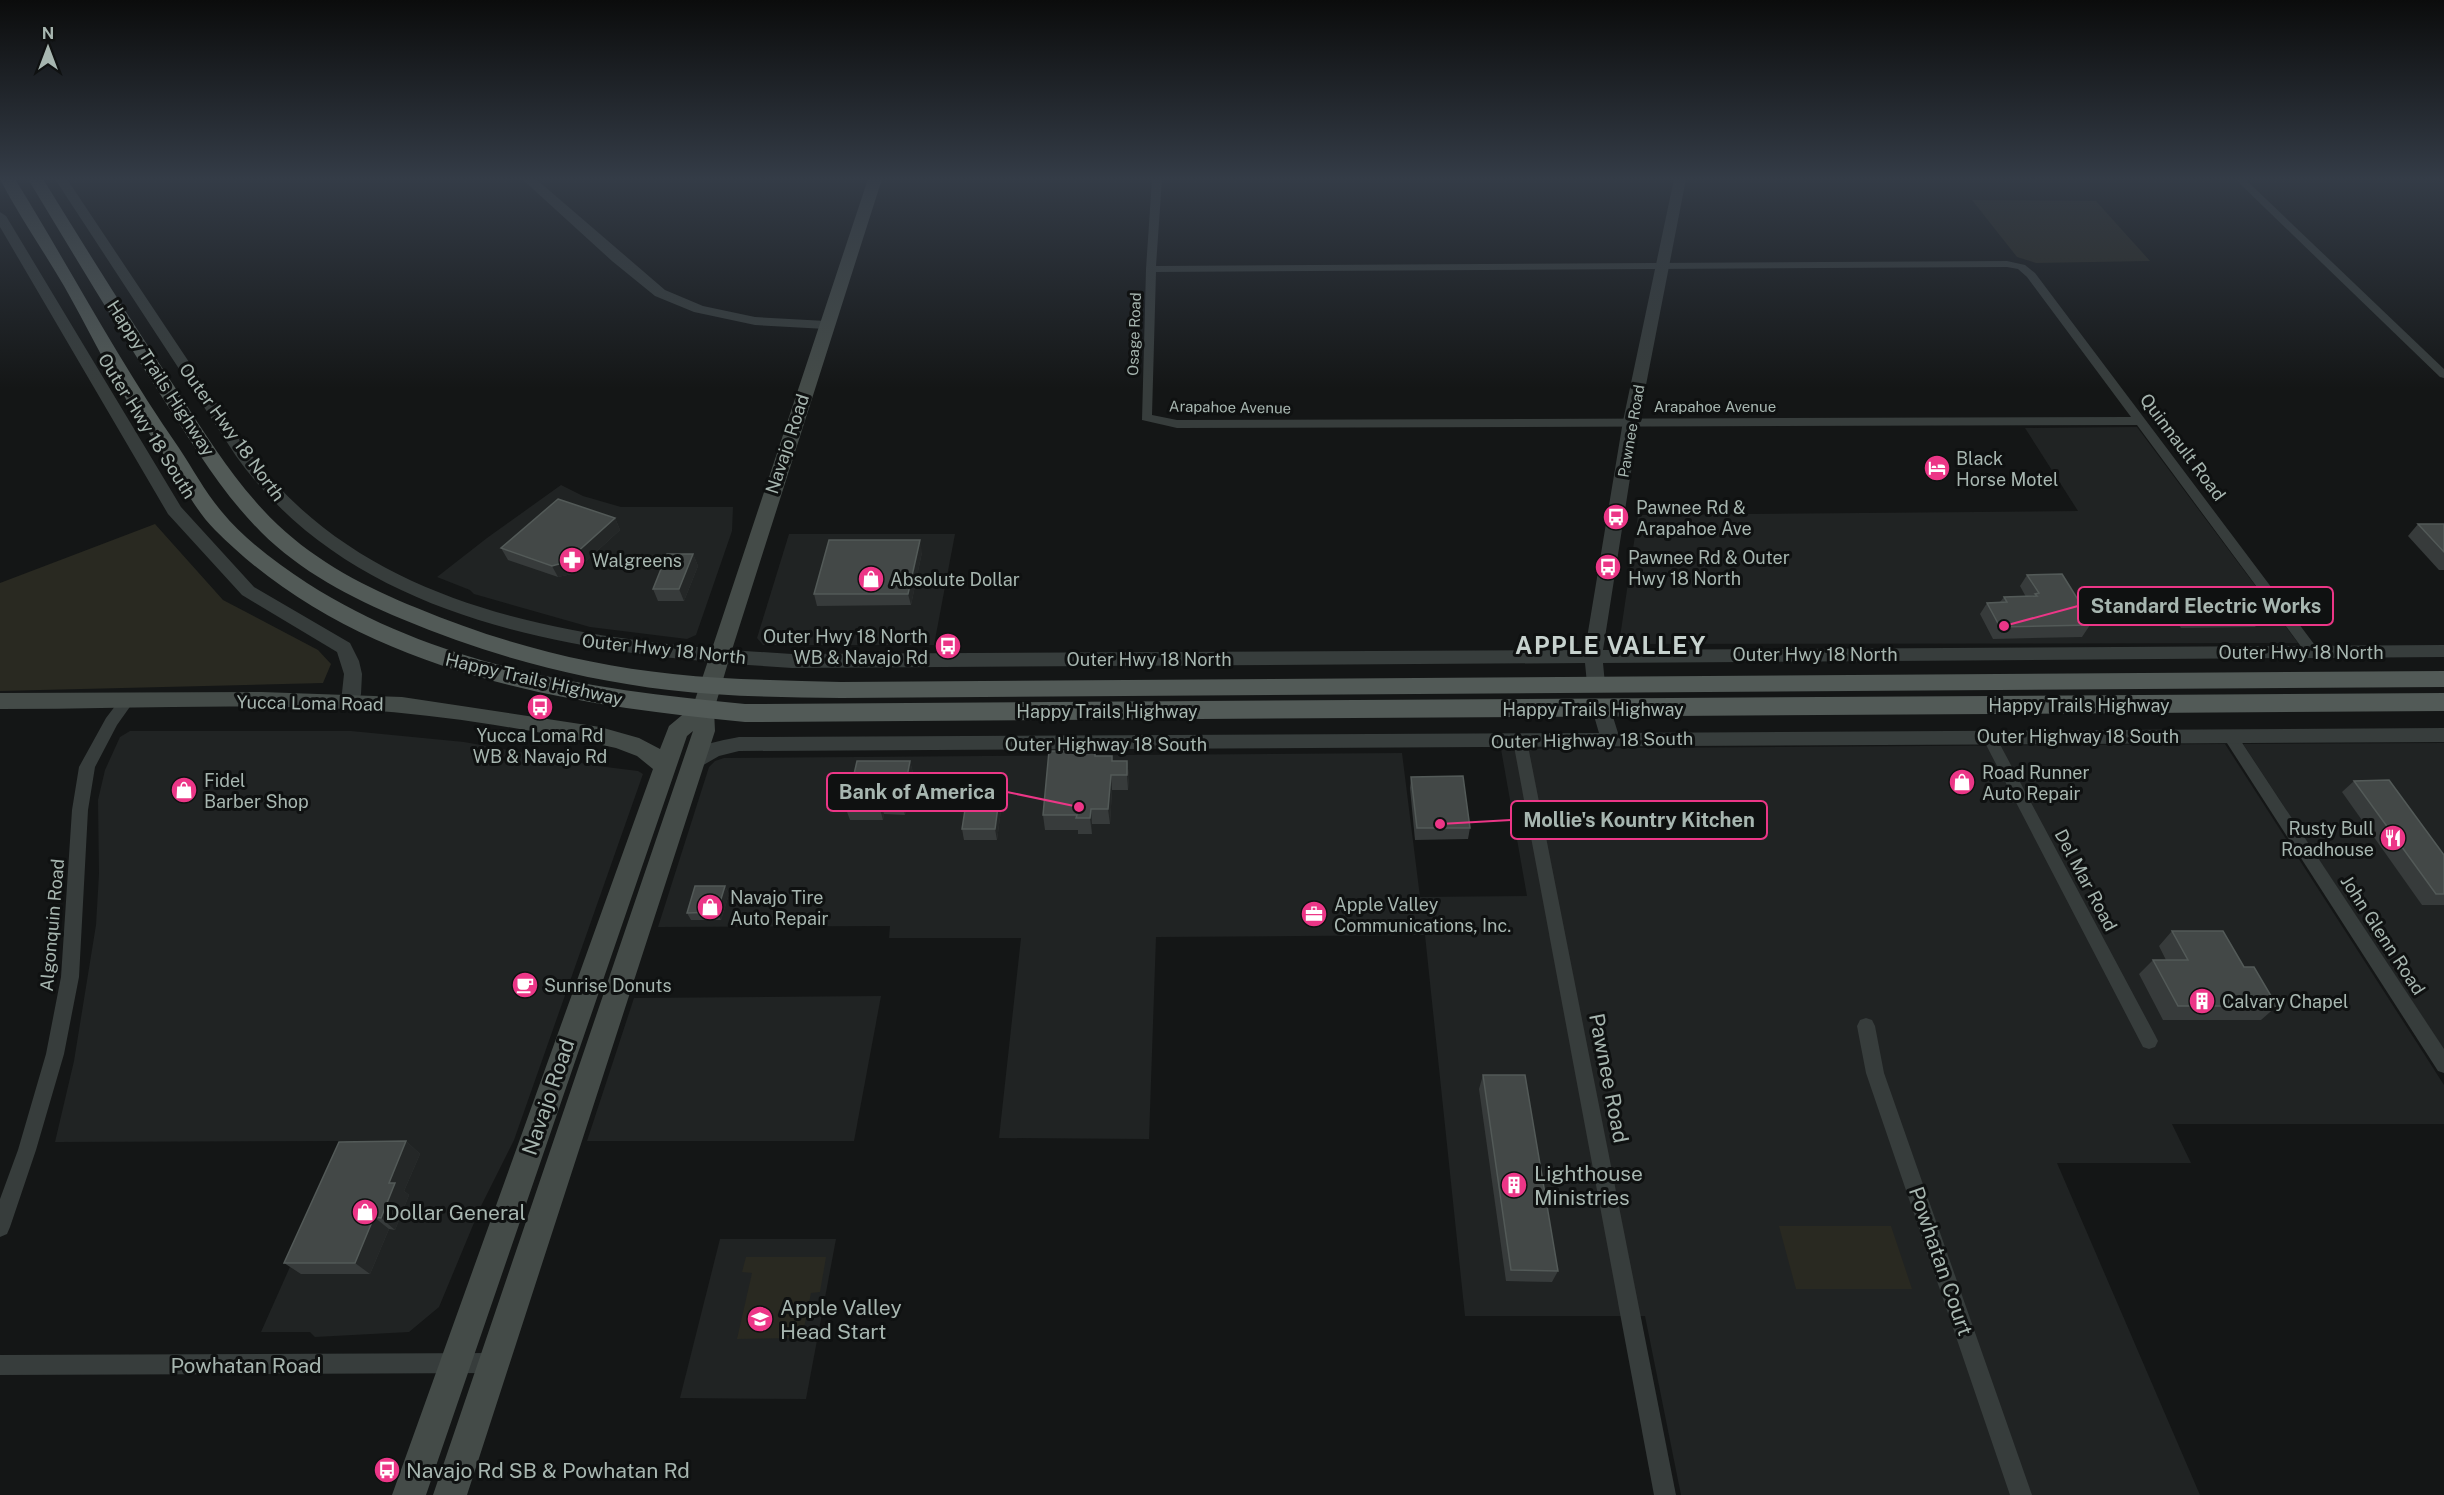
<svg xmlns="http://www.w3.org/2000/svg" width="2444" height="1495" font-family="'Public Sans',sans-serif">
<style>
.built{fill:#202323}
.green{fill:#292921}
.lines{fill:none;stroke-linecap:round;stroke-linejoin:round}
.minor{fill:#373d3c;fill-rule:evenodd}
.tertiary{fill:#373d3c;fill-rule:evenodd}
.secondary{fill:#444b48;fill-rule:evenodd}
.primary{fill:#525a57;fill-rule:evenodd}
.wall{fill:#373b3b}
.shaded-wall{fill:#242727}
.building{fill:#434847;stroke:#535a58;stroke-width:1.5}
.labels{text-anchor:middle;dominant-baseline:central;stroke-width:6;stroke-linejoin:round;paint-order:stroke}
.far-street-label{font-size:15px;fill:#a7b6b0;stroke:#0f1111}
.street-label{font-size:18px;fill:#a7b6b0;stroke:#0f1111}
.poi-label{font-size:18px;fill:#a7b6b0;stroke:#0f1111;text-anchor:start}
.near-street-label{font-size:21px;fill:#a7b6b0;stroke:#0f1111}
.near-poi-label{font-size:21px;fill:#a7b6b0;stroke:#0f1111;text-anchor:start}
.district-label{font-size:24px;font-weight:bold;letter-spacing:1.5px;fill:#c7d2ce;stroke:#0f1111}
.leader{fill:none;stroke:#ec3687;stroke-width:2}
.callout-dot{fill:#ec3687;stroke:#0f1111;stroke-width:2}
.callout{fill:#0f1111;stroke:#ec3687;stroke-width:2}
.callout-label{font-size:20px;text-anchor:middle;font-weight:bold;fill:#a7b6b0}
</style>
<rect width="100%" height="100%" fill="#141616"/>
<g class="built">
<polygon points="2137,427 2298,643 1619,644 1638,515 2078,511 2025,428"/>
<polygon points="561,485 583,496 621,507 733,507 732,531 696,635 687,639 590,627 474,594 470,590 437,577 487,538"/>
<polygon points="789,534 955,534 934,645 763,645 757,638"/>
<polygon points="130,731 351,731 464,742 598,766 638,771 643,774 514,1140 481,1206 439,1307 409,1332 315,1337 310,1332 261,1332 346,1141 55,1142 74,1061 96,925 99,874 98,800 105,770 120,737"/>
<polygon points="2444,743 2444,1050 2243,744"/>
<polygon points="2225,744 2444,1085 2444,1124 2172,1124 2191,1163 2057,1163 2200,1495 1681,1495 1645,1316 1465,1316 1425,935 1156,937 1149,1139 999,1138 1021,938 889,938 890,926 658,927 709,767 715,761 724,758 1402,753 1420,897 1527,896 1501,749"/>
<polygon points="881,996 854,1141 587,1141 634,998"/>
<polygon points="720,1239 836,1239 806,1399 680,1398"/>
</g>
<g class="green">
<polygon points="1972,200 2096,201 2150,261 2036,263 2017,257"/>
<polygon points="155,524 223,600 318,650 331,664 323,683 0,691 0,583"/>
<polygon points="1779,1226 1891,1226 1912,1289 1796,1289"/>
<polygon points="746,1257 826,1257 820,1292 811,1293 802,1338 737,1339 752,1273 742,1272"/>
</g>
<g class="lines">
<g class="minor">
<path d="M1152,179H1162L1156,266L2007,261L2025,265L2035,273L2320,652L2313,657L2308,656L2137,425L1177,428L1142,420L1146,269ZM2007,267L2018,269L2027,277L2131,417L1177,420L1152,415L1156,272Z"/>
<polygon points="2235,179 2245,179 2444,369 2444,378 2440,377"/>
<polygon points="127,696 134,701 117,725 95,767 88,810 79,977 64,1054 36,1150 10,1227 7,1234 0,1237 0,1199 18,1150 46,1054 61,977 72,810 79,767 106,718 122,697"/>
<polygon points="2230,730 2235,732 2444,1049 2444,1073 2438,1071 2225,740 2223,736 2225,732"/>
<polygon points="1989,731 1994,733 1996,737 2155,1035 2158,1041 2155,1047 2149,1049 2143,1047 1982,737 1984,733"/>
<polygon points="1520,735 1525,737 1527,741 1676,1495 1654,1495 1513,741 1515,737"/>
<polygon points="1866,1018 1872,1020 1875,1026 1884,1073 2032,1495 2010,1495 1866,1073 1857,1026 1860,1020"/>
<polygon points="493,1353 500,1356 503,1363 500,1370 493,1373 0,1375 0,1355"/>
</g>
<g class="tertiary">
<path d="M55,179H67L247,449C372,620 598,642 792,654L1585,650L1623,421L1674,179H1686L1639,421L1603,650L2444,645V657L1603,663L1605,684L1603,689L1596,691L1589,689L1587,684L1585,663L792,668C595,655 360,630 236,456Z"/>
<polygon points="522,179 536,179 665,290 703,306 755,317 826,321 833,325 826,329 755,325 694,312 655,296 612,261"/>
<polygon points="0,212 6,216 181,507 254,587 350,643 359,661 362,674 361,694 357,707 350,709 343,707 341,702 344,674 337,652 242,595 168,514 0,227"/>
<path d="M1602,702L1609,704L1618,733L2444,728V742L739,751L719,756L693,771L686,768L683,763C693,744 720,741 739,737L1599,733L1592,709L1595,704Z"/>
</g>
<path class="secondary" d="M868,179H882L730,656L714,710L715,731L467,1495H433L693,731L687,736L426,1495H392L653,769L637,756L616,748C539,731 456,717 378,711C252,702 126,709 0,709V693L262,692L402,697L600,727L639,738L660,749L669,726L693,706Z"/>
<g class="primary">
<path d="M0,179H15C70,268 119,362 179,448C193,469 205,492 222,512C245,540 277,563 307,583C438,667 592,690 745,704L2444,693V711L745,722C557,704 354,670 215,530C193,508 180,478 162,452C150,434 137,417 126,399C104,362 85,323 64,286C43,250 19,216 0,179Z"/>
<path d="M28,179H43C88,252 133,324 180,395C209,440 238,487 278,525C317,562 367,588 417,608C498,642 585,665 673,674C729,680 785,680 841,682L2444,671V687L841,698C784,697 726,697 669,690C577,679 487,655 402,619C351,598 300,571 261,532C221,492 193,444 162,397C116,325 72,252 28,179Z"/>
</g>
</g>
<g class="wall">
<polygon points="615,518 620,530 572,574 558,577 508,560 501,548"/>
<polygon points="2418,524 2444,524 2444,570 2439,570 2408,536"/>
<polygon points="922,552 911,605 817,606 814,594"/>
<polygon points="693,554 698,566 684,601 658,601 653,589"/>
<polygon points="2027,575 2082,606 2080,609 2090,625 2082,637 1993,639 1980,614 1987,603 2000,602 2004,597 2026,597 2020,586"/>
<polygon points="2177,590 2268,612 2255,627 2181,628 2166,605"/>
<polygon points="1096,756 1112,756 1112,761 1127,761 1129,776 1128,790 1112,790 1110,824 1092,824 1092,834 1078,834 1078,830 1045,830 1043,815"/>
<polygon points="910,761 913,773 905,815 884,814 883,820 850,820 846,809"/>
<polygon points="1411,777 1470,828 1468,839 1415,840 1410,788"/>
<polygon points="2354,781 2444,855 2444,905 2422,905 2342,792"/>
<polygon points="1003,795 997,840 964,840 962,829"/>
<polygon points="725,886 729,894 721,920 691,920 687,913"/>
<polygon points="2172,931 2244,967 2277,1006 2261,1020 2163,1020 2139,974 2153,960 2166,960 2159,946"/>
<polygon points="1483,1075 1558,1271 1552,1282 1506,1281 1479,1089"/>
<polygon points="406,1141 420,1154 404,1191 409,1195 395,1230 389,1229 370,1274 301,1274 284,1263"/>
</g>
<g class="shaded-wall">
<polygon points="615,518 620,530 572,574 558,577 552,566"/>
<polygon points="920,540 922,552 911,605 908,594"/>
<polygon points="693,554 698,566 684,601 679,589"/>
<polygon points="910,761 913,773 905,815 902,803"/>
<polygon points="1127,761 1129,776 1128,790 1127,775"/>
<polygon points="1111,775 1112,790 1110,824 1108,809"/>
<polygon points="1001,784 1003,795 997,840 995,829"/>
<polygon points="881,803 884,814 883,820 880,809"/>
<polygon points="1091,809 1092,824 1092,834 1090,818"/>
<polygon points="725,886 729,894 721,920 717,912"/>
<polygon points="406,1141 420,1154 404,1191 409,1195 395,1230 381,1218 389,1183"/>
<polygon points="374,1217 389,1229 370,1274 355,1263"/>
</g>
<g class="building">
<polygon points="558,499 615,518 566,562 552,566 501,548"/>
<polygon points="2418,524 2444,524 2444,552"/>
<polygon points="829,540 920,540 908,594 814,594"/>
<polygon points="667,554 693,554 679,589 653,589"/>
<polygon points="2062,574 2082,606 2078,606 2090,625 2000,627 1987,603 2007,602 2004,597 2037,596 2035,594 2039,593 2027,575"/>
<polygon points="1049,751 1095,751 1095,756 1112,756 1112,761 1127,761 1127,775 1111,775 1108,809 1091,809 1090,818 1076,818 1077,815 1043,815"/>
<polygon points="857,761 910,761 902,803 881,803 880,809 846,809"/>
<polygon points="1463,776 1470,828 1417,828 1411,777"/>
<polygon points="2389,780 2444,855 2444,894 2436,894 2354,781"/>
<polygon points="969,784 1001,784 995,829 962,829"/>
<polygon points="695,886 725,886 717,912 687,913"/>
<polygon points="2172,931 2223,931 2244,967 2254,967 2277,1006 2178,1006 2153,960 2188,960"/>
<polygon points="1483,1075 1525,1075 1558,1271 1511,1270"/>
<polygon points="406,1141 389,1183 395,1183 381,1218 374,1217 355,1263 284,1263 339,1142"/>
</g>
<linearGradient id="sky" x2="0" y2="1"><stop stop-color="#0b0c0c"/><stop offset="0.46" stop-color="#343c47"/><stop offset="1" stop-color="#343c47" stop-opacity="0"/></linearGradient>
<rect width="2444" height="389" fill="url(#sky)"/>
<defs>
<symbol id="hotel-disc" viewBox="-11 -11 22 22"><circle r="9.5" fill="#ec3687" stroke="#0f1111"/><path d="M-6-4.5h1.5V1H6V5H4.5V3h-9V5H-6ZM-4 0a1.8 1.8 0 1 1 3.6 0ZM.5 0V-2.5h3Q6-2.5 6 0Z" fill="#fff"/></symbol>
<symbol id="bus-disc" viewBox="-11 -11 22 22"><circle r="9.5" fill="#ec3687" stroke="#0f1111"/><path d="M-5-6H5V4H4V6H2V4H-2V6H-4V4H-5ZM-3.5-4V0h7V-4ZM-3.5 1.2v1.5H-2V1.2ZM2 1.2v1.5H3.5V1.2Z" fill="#fff"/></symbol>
<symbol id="pharmacy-disc" viewBox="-11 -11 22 22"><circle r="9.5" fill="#ec3687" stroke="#0f1111"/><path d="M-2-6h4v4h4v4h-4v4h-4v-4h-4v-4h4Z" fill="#fff"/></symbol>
<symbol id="shop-disc" viewBox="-11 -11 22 22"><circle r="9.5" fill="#ec3687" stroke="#0f1111"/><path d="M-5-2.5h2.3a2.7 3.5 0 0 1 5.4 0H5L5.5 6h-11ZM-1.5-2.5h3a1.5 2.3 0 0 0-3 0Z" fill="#fff"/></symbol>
<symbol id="restaurant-disc" viewBox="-11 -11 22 22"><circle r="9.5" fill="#ec3687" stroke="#0f1111"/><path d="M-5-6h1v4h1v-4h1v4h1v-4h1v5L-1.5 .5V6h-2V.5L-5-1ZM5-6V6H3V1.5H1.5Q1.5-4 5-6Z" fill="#fff"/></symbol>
<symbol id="office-disc" viewBox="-11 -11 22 22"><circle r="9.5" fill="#ec3687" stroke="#0f1111"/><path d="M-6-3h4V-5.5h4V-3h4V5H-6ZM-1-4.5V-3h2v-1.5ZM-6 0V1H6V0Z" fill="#fff"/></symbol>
<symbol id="cafe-disc" viewBox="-11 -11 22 22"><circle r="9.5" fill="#ec3687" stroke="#0f1111"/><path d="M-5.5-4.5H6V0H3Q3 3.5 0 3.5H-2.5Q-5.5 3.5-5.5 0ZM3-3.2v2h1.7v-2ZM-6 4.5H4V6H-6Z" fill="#fff"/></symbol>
<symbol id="building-disc" viewBox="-11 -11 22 22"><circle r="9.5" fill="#ec3687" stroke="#0f1111"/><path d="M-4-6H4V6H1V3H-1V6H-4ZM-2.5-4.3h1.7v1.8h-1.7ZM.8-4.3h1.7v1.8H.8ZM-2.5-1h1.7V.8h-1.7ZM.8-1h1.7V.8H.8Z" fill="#fff"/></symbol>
<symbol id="school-disc" viewBox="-11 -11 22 22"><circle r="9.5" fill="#ec3687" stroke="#0f1111"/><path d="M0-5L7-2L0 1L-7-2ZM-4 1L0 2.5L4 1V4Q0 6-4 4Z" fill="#fff"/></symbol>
</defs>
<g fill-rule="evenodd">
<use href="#hotel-disc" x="1922" y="453" width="30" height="30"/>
<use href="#bus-disc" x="1601" y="502" width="30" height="30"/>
<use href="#pharmacy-disc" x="557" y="545" width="30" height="30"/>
<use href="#bus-disc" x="1593" y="552" width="30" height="30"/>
<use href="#shop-disc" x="856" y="564" width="30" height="30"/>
<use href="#bus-disc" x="933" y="631" width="30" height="30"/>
<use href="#bus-disc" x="525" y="692" width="30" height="30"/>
<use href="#shop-disc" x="1947" y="767" width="30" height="30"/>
<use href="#shop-disc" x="169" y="775" width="30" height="30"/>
<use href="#restaurant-disc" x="2378" y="823" width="30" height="30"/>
<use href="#shop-disc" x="695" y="892" width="30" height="30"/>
<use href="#office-disc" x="1299" y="899" width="30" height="30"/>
<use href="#cafe-disc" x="510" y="970" width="30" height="30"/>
<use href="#building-disc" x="2187" y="986" width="30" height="30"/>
<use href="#building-disc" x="1499" y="1170" width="30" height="30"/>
<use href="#shop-disc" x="350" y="1197" width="30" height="30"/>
<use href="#school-disc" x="745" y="1304" width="30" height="30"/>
<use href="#bus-disc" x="372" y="1455" width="30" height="30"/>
</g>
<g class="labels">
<g class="far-street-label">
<text transform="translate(1134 334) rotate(-88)">Osage Road</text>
<text x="1715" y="406">Arapahoe Avenue</text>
<text transform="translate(1230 407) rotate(1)">Arapahoe Avenue</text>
<text transform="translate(1631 431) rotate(-80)">Pawnee Road</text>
</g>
<g class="street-label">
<text transform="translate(161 378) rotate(57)">Happy Trails Highway</text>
<text transform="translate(147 426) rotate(58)">Outer Hwy 18 South</text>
<text transform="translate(232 432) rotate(54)">Outer Hwy 18 North</text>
<text transform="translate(787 444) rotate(-72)">Navajo Road</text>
<text transform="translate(2183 447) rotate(53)">Quinnault Road</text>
<text transform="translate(664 649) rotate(6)">Outer Hwy 18 North</text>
<text x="2301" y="652">Outer Hwy 18 North</text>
<text x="1815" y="654">Outer Hwy 18 North</text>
<text x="1149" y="659">Outer Hwy 18 North</text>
<text transform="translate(534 679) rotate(13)">Happy Trails Highway</text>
<text transform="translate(310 703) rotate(1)">Yucca Loma Road</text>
<text x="2079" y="705">Happy Trails Highway</text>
<text x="1593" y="709">Happy Trails Highway</text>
<text x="1107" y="711">Happy Trails Highway</text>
<text x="2078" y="736">Outer Highway 18 South</text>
<text transform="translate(1592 740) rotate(-1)">Outer Highway 18 South</text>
<text x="1106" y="744">Outer Highway 18 South</text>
<text transform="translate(2086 880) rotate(62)">Del Mar Road</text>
<text transform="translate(52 925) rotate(-85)">Algonquin Road</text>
<text transform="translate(2383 935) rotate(57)">John Glenn Road</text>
</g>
<g class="poi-label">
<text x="1956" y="458">Black<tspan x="1956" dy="21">Horse Motel</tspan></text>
<text x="1636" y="507">Pawnee Rd &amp;<tspan x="1636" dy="21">Arapahoe Ave</tspan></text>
<text x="1628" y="557">Pawnee Rd &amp; Outer<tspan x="1628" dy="21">Hwy 18 North</tspan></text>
<text x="592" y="560">Walgreens</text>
<text x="890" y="579">Absolute Dollar</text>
<text x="928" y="636" text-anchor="end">Outer Hwy 18 North<tspan x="928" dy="21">WB &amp; Navajo Rd</tspan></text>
<text x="540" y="735" text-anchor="middle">Yucca Loma Rd<tspan x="540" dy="21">WB &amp; Navajo Rd</tspan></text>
<text x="1982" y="772">Road Runner<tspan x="1982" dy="21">Auto Repair</tspan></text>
<text x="204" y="780">Fidel<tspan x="204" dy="21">Barber Shop</tspan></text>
<text x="2374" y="828" text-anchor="end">Rusty Bull<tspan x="2374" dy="21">Roadhouse</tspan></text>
<text x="730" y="897">Navajo Tire<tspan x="730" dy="21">Auto Repair</tspan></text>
<text x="1334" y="904">Apple Valley<tspan x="1334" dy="21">Communications, Inc.</tspan></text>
<text x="544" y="985">Sunrise Donuts</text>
<text x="2222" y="1001">Calvary Chapel</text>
</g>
<g class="near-street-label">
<text transform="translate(1609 1078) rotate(79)">Pawnee Road</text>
<text transform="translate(548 1097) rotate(-71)">Navajo Road</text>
<text transform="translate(1941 1261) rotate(71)">Powhatan Court</text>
<text x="246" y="1365">Powhatan Road</text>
</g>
<g class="near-poi-label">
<text x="1534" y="1173">Lighthouse<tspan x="1534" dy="24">Ministries</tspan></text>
<text x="385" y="1212">Dollar General</text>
<text x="780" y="1307">Apple Valley<tspan x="780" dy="24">Head Start</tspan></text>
<text x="406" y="1470">Navajo Rd SB &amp; Powhatan Rd</text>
</g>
<g class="district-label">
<text x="1611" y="645">APPLE VALLEY</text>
</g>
</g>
<path class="leader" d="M2004 626L2078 606M1079 807L1007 792M1440 824L1511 820"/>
<g class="callout-dot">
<circle cx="2004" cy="626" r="6"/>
<circle cx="1079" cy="807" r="6"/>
<circle cx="1440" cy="824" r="6"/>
</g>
<g class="callout">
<rect x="2078" y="587" width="255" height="38" rx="6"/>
<rect x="827" y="773" width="180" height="38" rx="6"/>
<rect x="1511" y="801" width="256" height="38" rx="6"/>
</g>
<g class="callout-label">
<text x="2206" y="613">Standard Electric Works</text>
<text x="917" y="799">Bank of America</text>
<text x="1639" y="827">Mollie's Kountry Kitchen</text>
</g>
<g transform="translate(48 48)" stroke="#0f1111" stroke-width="4.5" paint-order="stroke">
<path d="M0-4.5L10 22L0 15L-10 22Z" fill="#a7b6b0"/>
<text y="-9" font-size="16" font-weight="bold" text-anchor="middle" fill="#a7b6b0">N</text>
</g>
</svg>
